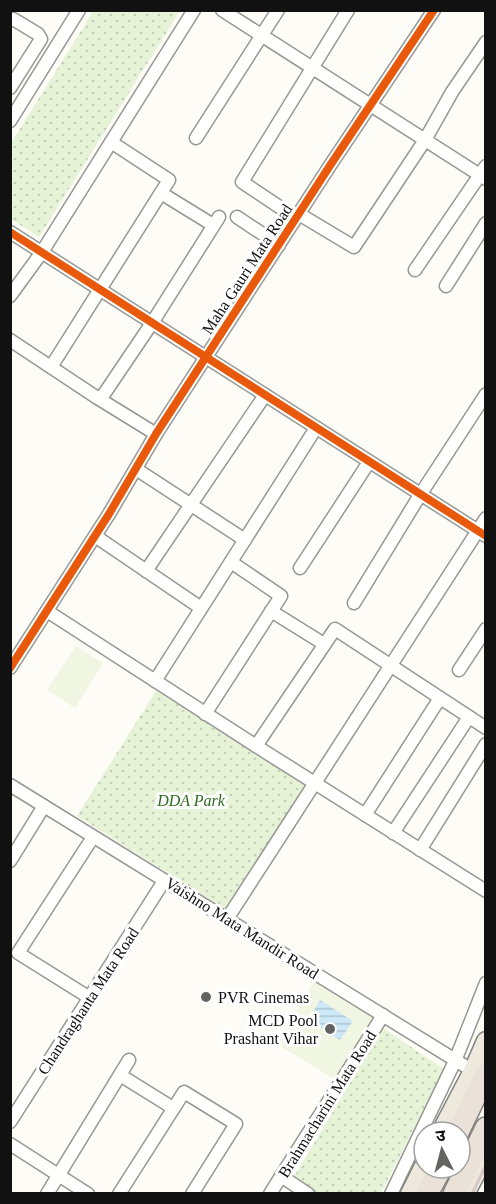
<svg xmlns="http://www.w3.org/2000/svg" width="496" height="1204" font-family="'Times New Roman','Noto Sans Devanagari',serif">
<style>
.grass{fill:url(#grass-dots)}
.pitch{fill:#f0f6e1}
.water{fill:url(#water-rules)}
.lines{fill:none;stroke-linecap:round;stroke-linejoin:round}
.street-casing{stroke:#979795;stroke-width:15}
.primary-casing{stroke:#858482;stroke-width:21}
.highway-casing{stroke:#858482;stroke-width:24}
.street{stroke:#fffffe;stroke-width:12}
.primary{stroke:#ede9dc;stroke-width:18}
.highway{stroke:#eae1d8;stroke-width:21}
.rail{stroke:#d9c6c7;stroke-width:3}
.cycleway-casing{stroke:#fff;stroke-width:11}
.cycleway{stroke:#e8590c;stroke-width:8}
.poi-dot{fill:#646362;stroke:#fff;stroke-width:2}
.labels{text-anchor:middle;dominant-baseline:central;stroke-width:6;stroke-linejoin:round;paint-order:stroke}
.street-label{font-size:16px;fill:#111;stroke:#fff}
.park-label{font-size:16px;font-style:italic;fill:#2f6b1f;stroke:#fff}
.poi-label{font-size:16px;fill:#111;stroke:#fff;text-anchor:start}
</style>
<defs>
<pattern id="grass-dots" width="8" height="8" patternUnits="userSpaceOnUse" patternTransform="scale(1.5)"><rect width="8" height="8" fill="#e7f3d7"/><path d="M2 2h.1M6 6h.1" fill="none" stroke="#c5cfb8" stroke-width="1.8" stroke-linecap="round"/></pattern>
<pattern id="water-rules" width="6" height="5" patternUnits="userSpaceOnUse" patternTransform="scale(1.5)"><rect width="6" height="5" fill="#cde8f7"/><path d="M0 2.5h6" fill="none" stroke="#afc6d3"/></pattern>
</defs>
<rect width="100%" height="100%" fill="#fdfcf7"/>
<g class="grass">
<polygon points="94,10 180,11 39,237 11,219 11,143"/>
<polygon points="156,691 306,784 227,910 77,816"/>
<polygon points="383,1028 444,1069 381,1193 312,1193 292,1180"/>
</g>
<g class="pitch">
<polygon points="76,646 103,663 75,708 47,690"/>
<polygon points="318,976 383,1015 341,1083 277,1044"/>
</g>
<polygon class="water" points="320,1000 353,1021 340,1040 308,1020"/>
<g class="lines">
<defs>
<g id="street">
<polyline points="222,10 486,179"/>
<polyline points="10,20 13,19 38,34 41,39 10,88"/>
<polyline points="10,121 79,10"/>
<polyline points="196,138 278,10"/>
<polyline points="161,193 213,225"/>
<polyline points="299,214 354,247 425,140 452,92 486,42"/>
<polyline points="237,217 279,245"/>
<polyline points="296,218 242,182 348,10"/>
<polyline points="10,232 486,536"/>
<polyline points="415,270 486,166"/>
<polyline points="446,286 486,223"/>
<polyline points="10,296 42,252 194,10"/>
<polyline points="10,340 96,397 102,397 152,323 219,217"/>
<polyline points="51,367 169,180 111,142"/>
<polyline points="96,397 156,434"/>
<polyline points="136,469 245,540"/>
<polyline points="95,536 201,608"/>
<polyline points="300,568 369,462"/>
<polyline points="146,571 265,395"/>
<polyline points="354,603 420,495 486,394"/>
<polyline points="47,611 256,746 486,891"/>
<polyline points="271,611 324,644"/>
<polyline points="10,668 109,514 156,434 331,164 434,10"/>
<polyline points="459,670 486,629"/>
<polyline points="155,681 316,428"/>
<polyline points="205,714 281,596 231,562"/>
<polyline points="256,746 335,629 486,728"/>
<polyline points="10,785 473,1071"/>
<polyline points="365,815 440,698"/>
<polyline points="393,833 469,717"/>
<polyline points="420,850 486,744"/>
<polyline points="10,861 44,806"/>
<polyline points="227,919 486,518"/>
<polyline points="90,998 18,953 93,837"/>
<polyline points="120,1075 173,1108"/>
<polyline points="10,1122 164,881"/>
<polyline points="10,1144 88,1194"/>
<polyline points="281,1176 308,1194"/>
<polyline points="47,1194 129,1060"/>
<polyline points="119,1194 184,1092 236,1124 192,1194"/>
<path d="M270,1194C307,1134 346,1075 383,1015"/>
<polyline points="391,1194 455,1061 486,983"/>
</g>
<g id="primary">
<polyline points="441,1132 473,1071 486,1041"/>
<polyline points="410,1194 424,1166"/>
<polyline points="465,1194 486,1154"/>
</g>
<g id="highway">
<polyline points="458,1132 486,1074"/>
<polyline points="427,1194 441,1168"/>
<polyline points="454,1194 486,1128"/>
</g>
</defs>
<use href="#street" class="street-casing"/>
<use href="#primary" class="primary-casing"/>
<use href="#highway" class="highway-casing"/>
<use href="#street" class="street"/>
<use href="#primary" class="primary"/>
<use href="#highway" class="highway"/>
<polyline class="rail" points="472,1194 486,1165"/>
<defs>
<g id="cycleway">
<polyline points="10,232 486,536"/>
<polyline points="10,668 109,514 156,434 331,164 434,10"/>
</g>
</defs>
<use href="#cycleway" class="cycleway-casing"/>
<use href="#cycleway" class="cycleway"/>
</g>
<g class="poi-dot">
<circle cx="206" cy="997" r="6"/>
<circle cx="330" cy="1029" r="6"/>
</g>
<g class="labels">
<g class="street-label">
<text transform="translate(247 269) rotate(-57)">Maha Gauri Mata Road</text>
<text transform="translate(242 928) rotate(32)">Vaishno Mata Mandir Road</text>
<text transform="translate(88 1001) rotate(-57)">Chandraghanta Mata Road</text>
<text transform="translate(327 1104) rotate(-58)">Brahmacharini Mata Road</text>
</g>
<g class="park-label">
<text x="191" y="800">DDA Park</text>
</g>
<g class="poi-label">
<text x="218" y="997">PVR Cinemas</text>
<text x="318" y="1020" text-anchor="end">MCD Pool<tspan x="318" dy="18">Prashant Vihar</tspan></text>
</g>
</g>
<rect width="496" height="1204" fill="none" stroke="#111111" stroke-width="24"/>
<g transform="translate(442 1150) rotate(354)"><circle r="28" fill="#ffffff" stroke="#a0a0a0" stroke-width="1.5"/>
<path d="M0-4.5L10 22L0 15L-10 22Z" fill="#646362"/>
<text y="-9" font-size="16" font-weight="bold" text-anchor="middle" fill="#111111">उ</text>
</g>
</svg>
